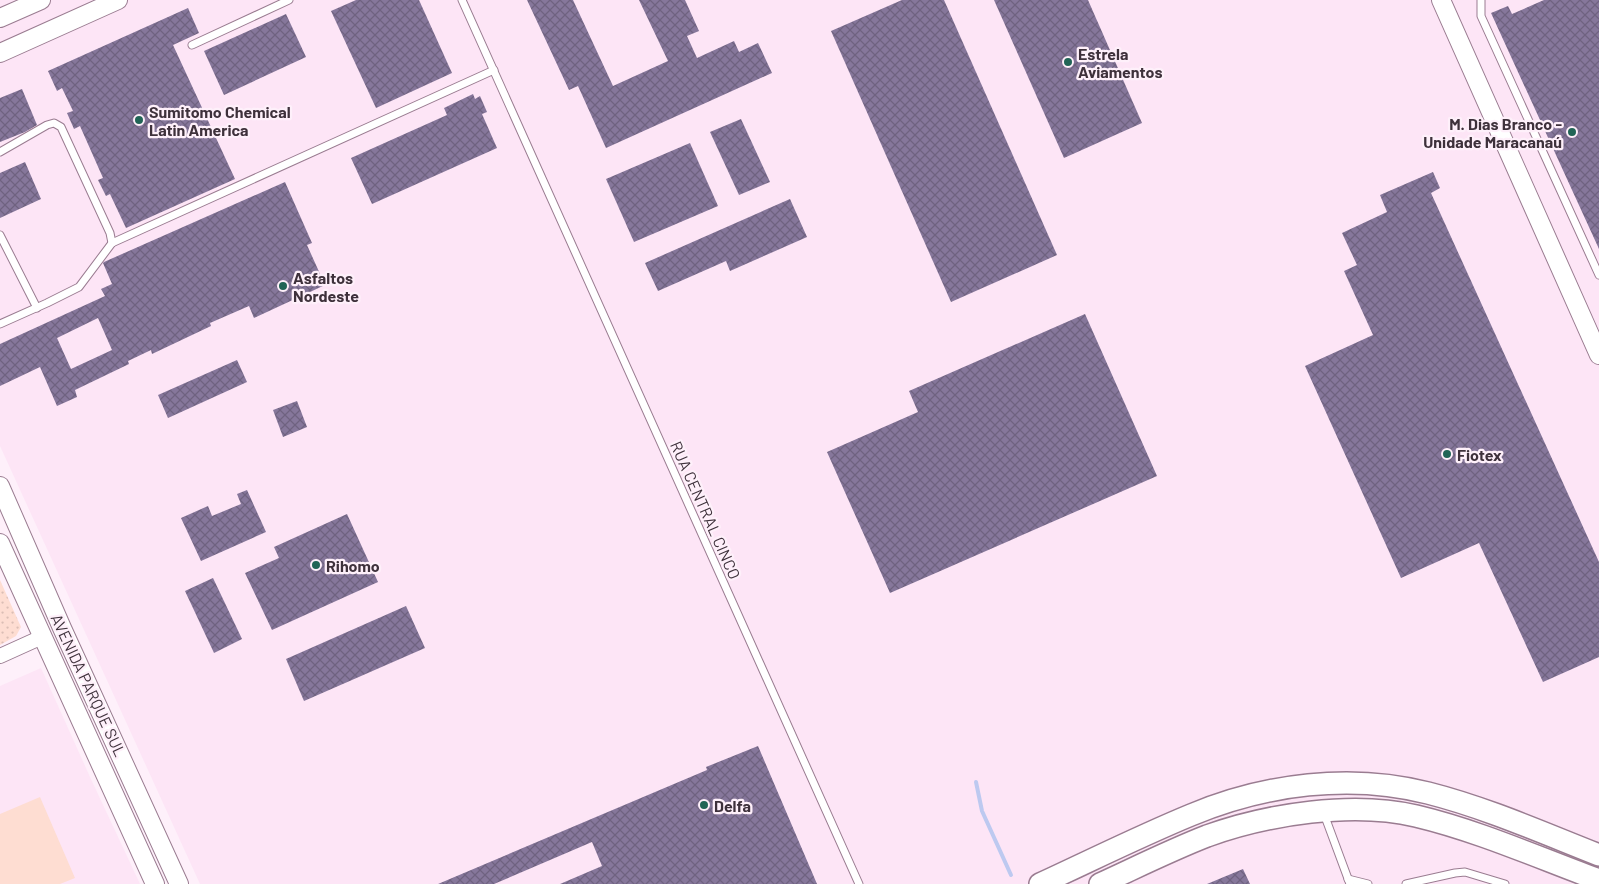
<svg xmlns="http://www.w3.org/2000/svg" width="1599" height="884" font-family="Barlow,sans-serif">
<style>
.built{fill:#fde5f6}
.grass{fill:url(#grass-dots)}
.park{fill:#feddd2}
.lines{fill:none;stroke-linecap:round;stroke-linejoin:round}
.stream{stroke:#bdc9f0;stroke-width:4}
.building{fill:url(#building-cross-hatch);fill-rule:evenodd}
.service-casing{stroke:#9a7c91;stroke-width:9}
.minor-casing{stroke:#9a7c91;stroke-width:16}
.tertiary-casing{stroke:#9a7c91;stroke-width:20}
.primary-casing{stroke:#9a7c91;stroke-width:24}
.service{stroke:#fff;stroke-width:7}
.minor{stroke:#fff;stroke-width:14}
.tertiary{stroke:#fff;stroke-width:18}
.primary{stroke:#fff;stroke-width:21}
.poi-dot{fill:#216556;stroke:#fef0fa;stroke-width:2}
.labels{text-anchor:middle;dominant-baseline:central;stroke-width:4.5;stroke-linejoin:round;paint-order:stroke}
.poi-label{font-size:16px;font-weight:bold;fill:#3e313b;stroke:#fef0fa;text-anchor:start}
.street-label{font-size:16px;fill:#3e313b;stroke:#fef0fa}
</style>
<defs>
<pattern id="grass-dots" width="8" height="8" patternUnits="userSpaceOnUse" patternTransform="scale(1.25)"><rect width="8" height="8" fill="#feddd2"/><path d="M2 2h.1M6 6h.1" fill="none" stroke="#dbbeb5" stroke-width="1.8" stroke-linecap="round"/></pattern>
<pattern id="building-cross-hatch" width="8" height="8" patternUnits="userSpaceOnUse" patternTransform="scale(1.25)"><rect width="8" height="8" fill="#86779b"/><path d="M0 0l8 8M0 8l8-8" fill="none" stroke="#6f6280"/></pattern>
</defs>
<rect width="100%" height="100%" fill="#fef0fa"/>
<g class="built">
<polygon points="0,0 1599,0 1599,884 200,884 0,446"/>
<polygon points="41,668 90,777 140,884 0,884 0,686"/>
</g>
<polygon class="grass" points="0,580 21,627 16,636 0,645"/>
<polygon class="park" points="40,797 75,878 60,884 0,884 0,814"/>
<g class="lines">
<polyline class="stream" points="976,782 982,811 1011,875"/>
</g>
<g class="building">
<polygon points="356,0 419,0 452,73 376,108 331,11"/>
<polygon points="527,0 573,0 613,86 668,61 639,0 685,0 699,31 687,36 697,58 734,41 739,52 758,43 772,73 606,148 578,86 569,90"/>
<polygon points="902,0 944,0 1057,255 951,302 831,31"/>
<polygon points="994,0 1088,0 1142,123 1064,158"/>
<polygon points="1544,0 1599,0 1599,249 1491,13 1508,6 1512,14"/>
<polygon points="188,8 199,33 173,45 235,179 126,228 110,194 106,196 98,180 103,178 80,126 74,129 67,113 73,111 62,88 57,91 48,71"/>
<polygon points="286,14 306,57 224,95 204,51"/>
<polygon points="22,89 37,125 25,132 0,142 0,98"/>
<polygon points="473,94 475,99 480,96 487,112 482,114 497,148 372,204 351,158 447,115 444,108"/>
<polygon points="741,119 770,182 739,195 710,132"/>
<polygon points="690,143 718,206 634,242 606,179"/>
<polygon points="25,162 41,199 0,218 0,173"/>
<polygon points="1433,172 1440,188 1431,193 1599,562 1599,657 1543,682 1479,543 1401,578 1305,366 1373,335 1344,271 1357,265 1342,233 1387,212 1380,195"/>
<path d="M285,182L312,243L307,245L325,285L254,318L249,306L210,323L211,326L152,354L151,350L128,361L129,364L75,390L77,397L57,406L40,367L0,386V344L105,296L101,289L112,284L103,263L104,262ZM98,318L112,350L71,369L57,338Z"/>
<polygon points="790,199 807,237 730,271 726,261 658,291 645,263"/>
<polygon points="1085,314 1157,476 890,593 827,452 918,412 909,391"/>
<polygon points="237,360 247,382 168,418 158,395"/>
<polygon points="297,401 307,427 283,437 273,410"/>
<polygon points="247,490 266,532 201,561 181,518 208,506 212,516 241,504 237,494"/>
<polygon points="347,514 378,582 272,630 245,573 279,558 274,547"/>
<polygon points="213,578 242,639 214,653 185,591"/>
<polygon points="406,606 425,648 304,701 286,659"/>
<polygon points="758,746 817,884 560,884 602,866 592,842 494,884 438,884 707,770 706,767"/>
<polygon points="1243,869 1250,884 1207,884"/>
</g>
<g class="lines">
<defs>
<g id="service">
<polyline points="462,0 859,884"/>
<polyline points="1481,0 1481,16 1599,275"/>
<polyline points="192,45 289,0"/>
<polyline points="0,152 47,125 54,123 61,127 110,233 112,243"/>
<polyline points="0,235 37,308"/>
<polyline points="0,324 47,303 79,287 112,243 494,70"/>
<polyline points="1324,814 1350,884"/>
<polyline points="1348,879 1368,884"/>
<polyline points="1406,884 1455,873 1465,872 1505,884"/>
</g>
<polyline id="minor" points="0,656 42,637"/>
<g id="tertiary">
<polyline points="1441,0 1599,355"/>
<polyline points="0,18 41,0"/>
<polyline points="0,53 118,0"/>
<polyline points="0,486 62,628 179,884"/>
<polyline points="0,543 155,884"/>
</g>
<g id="primary">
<path d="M1040,884C1090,861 1140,836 1191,815C1265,784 1351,773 1428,793C1487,808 1543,833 1599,855"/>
<path d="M1100,884C1135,868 1171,850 1207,836C1268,814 1353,801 1416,816C1479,831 1539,858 1599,880"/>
</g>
</defs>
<use href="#service" class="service-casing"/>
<use href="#minor" class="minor-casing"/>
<use href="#tertiary" class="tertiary-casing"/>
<use href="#primary" class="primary-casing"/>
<use href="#service" class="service"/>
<use href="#minor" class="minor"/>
<use href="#tertiary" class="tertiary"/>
<use href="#primary" class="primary"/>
</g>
<g class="poi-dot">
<circle cx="1068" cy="62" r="5"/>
<circle cx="139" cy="120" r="5"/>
<circle cx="1572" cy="132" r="5"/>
<circle cx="283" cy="286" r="5"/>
<circle cx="1447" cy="454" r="5"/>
<circle cx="316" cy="565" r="5"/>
<circle cx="704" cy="805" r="5"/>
</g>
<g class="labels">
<g class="poi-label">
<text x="1078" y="53">Estrela<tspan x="1078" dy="18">Aviamentos</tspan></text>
<text x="149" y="111">Sumitomo Chemical<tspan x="149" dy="18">Latin America</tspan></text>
<text x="1562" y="123" text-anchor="end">M. Dias Branco -<tspan x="1562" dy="18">Unidade Maracanaú</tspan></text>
<text x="293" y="277">Asfaltos<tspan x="293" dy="18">Nordeste</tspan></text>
<text x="1457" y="454">Fiotex</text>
<text x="326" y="565">Rihomo</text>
<text x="714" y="805">Delfa</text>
</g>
<g class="street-label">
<text transform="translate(706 510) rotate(66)">RUA CENTRAL CINCO</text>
<text transform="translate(89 685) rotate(65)">AVENIDA PARQUE SUL</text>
</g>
</g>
</svg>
